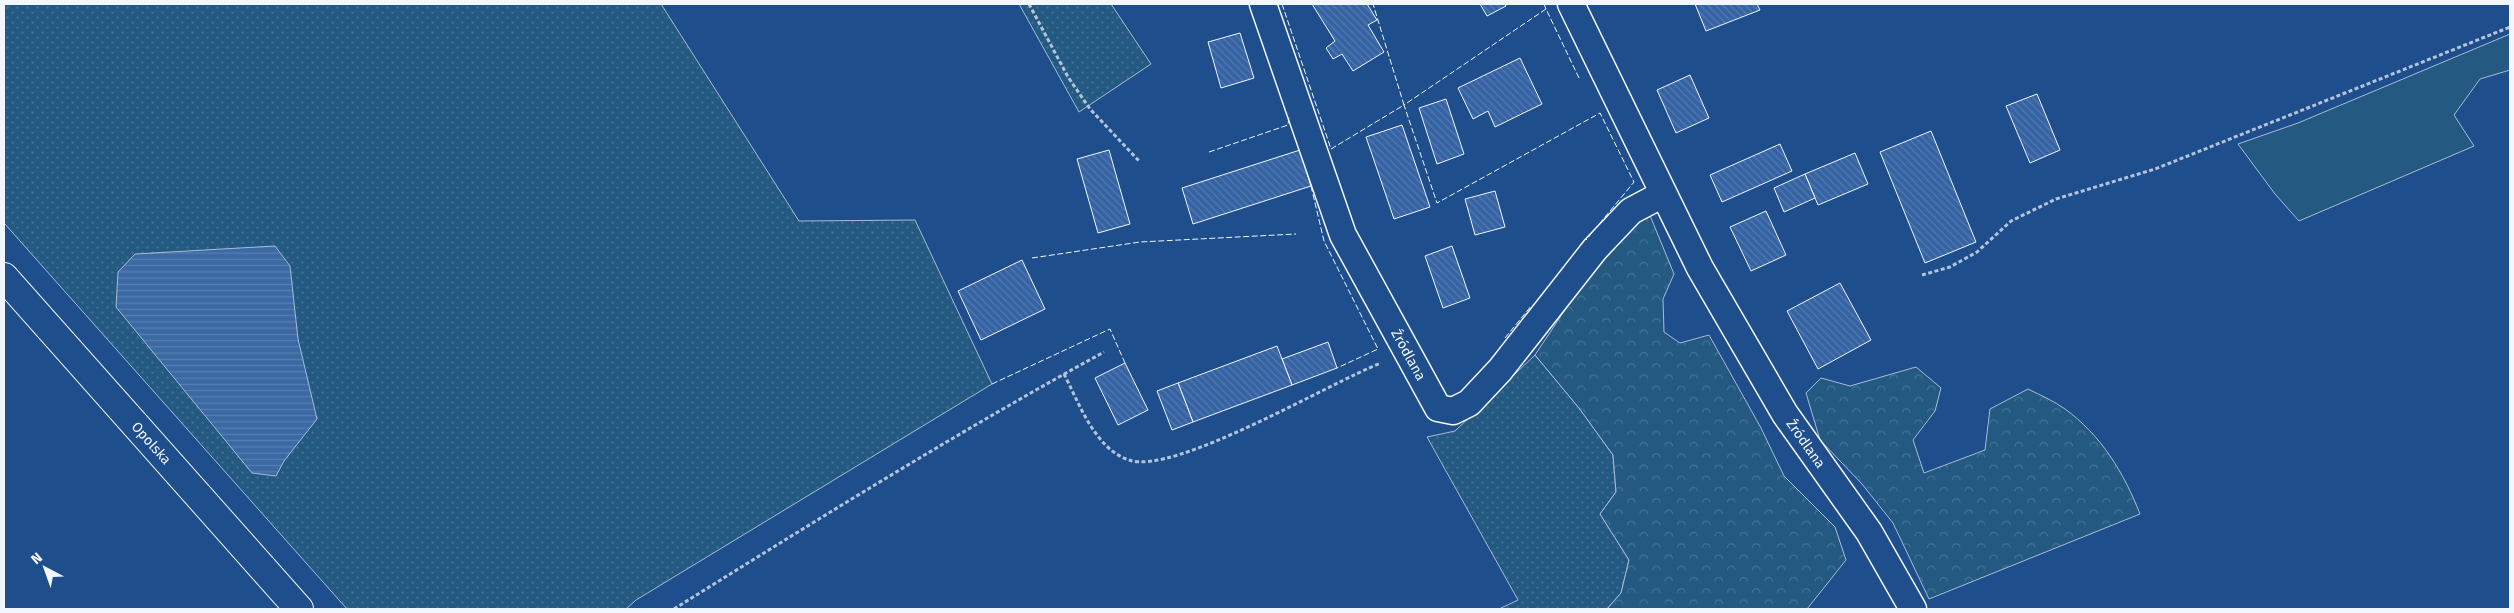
<svg xmlns="http://www.w3.org/2000/svg" width="2514" height="613" font-family="'Fira Sans',sans-serif">
<style>
.grass{fill:url(#grass-dots);stroke:#a8bbd7}
.forest{fill:url(#forest-crowns);stroke:#a8bbd7}
.garden{fill:#245a82;stroke:#a8bbd7}
.water{fill:url(#water-rules);stroke:#a8bbd7}
.building{fill:url(#building-back-hatch);stroke:#f2f6ff}
.lines{fill:none;stroke-linecap:round;stroke-linejoin:round}
.street-casing{stroke:#f2f6ff;stroke-width:29}
.primary-casing{stroke:#f2f6ff;stroke-width:30}
.path{stroke:#b3c4dc;stroke-width:3;stroke-dasharray:4 2.5;stroke-linecap:butt}
.street{stroke:#1f4e8c;stroke-width:26}
.primary{stroke:#1f4e8c;stroke-width:28}
.fence{stroke:#f2f6ff;stroke-width:1;stroke-dasharray:6 2.5;stroke-linecap:butt}
.labels{text-anchor:middle;dominant-baseline:central;stroke-width:4;stroke-linejoin:round;paint-order:stroke}
.street-label{font-size:14px;fill:#f2f6ff;stroke:#1f4e8c}
</style>
<defs>
<pattern id="grass-dots" width="8" height="8" patternUnits="userSpaceOnUse" patternTransform="scale(1.25)"><rect width="8" height="8" fill="#245a82"/><path d="M2 2h.1M6 6h.1" fill="none" stroke="#447295" stroke-width="1.8" stroke-linecap="round"/></pattern>
<pattern id="forest-crowns" width="20" height="18" patternUnits="userSpaceOnUse" patternTransform="scale(1.25)"><rect width="20" height="18" fill="#245a82"/><path d="M2 6a3 3 0 1 1 6 0M12 15a3 3 0 1 1 6 0" fill="none" stroke="#447295"/></pattern>
<pattern id="water-rules" width="6" height="5" patternUnits="userSpaceOnUse" patternTransform="scale(1.25)"><rect width="6" height="5" fill="#3b69a3"/><path d="M0 2.5h6" fill="none" stroke="#587fb1"/></pattern>
<pattern id="building-back-hatch" width="6" height="6" patternUnits="userSpaceOnUse" patternTransform="scale(1.25)"><rect width="6" height="6" fill="#3563a3"/><path d="M-1 5l2 2M0 0l6 6M5-1l2 2" fill="none" stroke="#537ab1"/></pattern>
</defs>
<rect width="100%" height="100%" fill="#1f4e8c"/>
<g class="grass">
<polygon points="4,4 661,4 799,221 915,220 992,384 636,600 626,609 347,609 4,223"/>
<polygon points="1019,4 1111,4 1151,64 1079,112"/>
<polygon points="1535,355 1579,408 1613,455 1616,492 1600,514 1629,560 1621,593 1607,609 1499,609 1518,600 1427,437 1455,431"/>
</g>
<g class="forest">
<polygon points="1649,213 1674,274 1663,299 1664,332 1680,343 1709,335 1761,428 1784,476 1835,527 1846,560 1807,609 1607,609 1621,593 1629,560 1600,514 1616,492 1613,455 1579,408 1535,355 1600,257"/>
<path d="M1916,367L1941,388L1935,411L1913,440L1924,473L1985,450L1990,409L2028,389C2040,395 2054,401 2065,409C2101,435 2124,473 2140,514L1929,599L1893,523L1862,484L1820,440L1806,393L1821,378L1850,386Z"/>
</g>
<polygon class="garden" points="2510,34 2510,70 2480,79 2454,115 2474,146 2299,221 2275,194 2238,144 2298,123"/>
<polygon class="water" points="275,246 290,266 298,339 317,419 284,461 276,476 252,473 116,307 118,272 135,254"/>
<g class="building">
<polygon points="1312,4 1367,4 1377,20 1368,25 1384,52 1353,71 1342,54 1333,59 1326,48 1335,41"/>
<polygon points="1480,4 1505,4 1506,6 1487,16"/>
<polygon points="1695,4 1757,4 1760,10 1706,31"/>
<polygon points="1240,33 1254,78 1221,88 1208,42"/>
<polygon points="1520,58 1542,104 1495,127 1488,111 1473,119 1458,88"/>
<polygon points="1690,75 1709,118 1676,133 1657,90"/>
<polygon points="2037,94 2060,150 2030,163 2006,106"/>
<polygon points="1446,99 1464,154 1437,164 1419,108"/>
<polygon points="1402,125 1430,207 1394,219 1366,137"/>
<polygon points="1931,131 1976,242 1925,263 1880,152"/>
<polygon points="1780,144 1792,171 1722,202 1710,175"/>
<polygon points="1109,150 1130,224 1098,233 1077,159"/>
<polygon points="1300,150 1311,186 1193,224 1182,188"/>
<polygon points="1855,153 1868,184 1818,205 1805,174"/>
<polygon points="1805,174 1815,198 1784,212 1774,188"/>
<polygon points="1495,191 1505,227 1475,235 1465,199"/>
<polygon points="1766,211 1786,255 1751,271 1730,227"/>
<polygon points="1452,246 1470,298 1443,308 1425,256"/>
<polygon points="1022,260 1045,309 981,340 958,291"/>
<polygon points="1840,283 1871,340 1818,369 1787,311"/>
<polygon points="1328,342 1337,368 1292,385 1282,359"/>
<polygon points="1277,346 1292,385 1193,422 1178,383"/>
<polygon points="1125,363 1148,410 1118,425 1095,378"/>
<polygon points="1178,383 1193,422 1172,430 1157,391"/>
</g>
<g class="lines">
<defs>
<g id="street">
<path id="s1" d="M1263,4L1343,235L1438,408L1453,411L1469,403L1500,370L1595,249L1631,211L1663,194"/>
<path id="s2" d="M1571,4L1700,268L1785,414L1869,532L1913,609"/>
</g>
<g id="primary">
<path id="s3" d="M4,277L299,609"/>
</g>
</defs>
<use href="#street" class="street-casing"/>
<use href="#primary" class="primary-casing"/>
<g class="path">
<polyline points="1029,4 1068,77 1090,109 1140,162"/>
<polyline points="1922,275 1950,267 1977,252 2011,221 2056,199 2155,169 2510,27"/>
<path d="M1064,374C1079,403 1095,449 1129,460C1174,476 1331,382 1381,363"/>
<path d="M674,609C815,521 958,432 1104,352"/>
</g>
<use href="#street" class="street"/>
<use href="#primary" class="primary"/>
<g class="fence">
<polyline points="1282,4 1331,149 1404,105 1373,4"/>
<polyline points="1544,4 1546,9"/>
<polyline points="1579,78 1546,9 1404,105 1437,203 1600,113 1634,182 1586,240"/>
<polyline points="1209,152 1288,125 1289,116"/>
<polyline points="1311,186 1324,241 1378,349 1337,368"/>
<polyline points="1032,258 1140,242 1296,234"/>
<polyline points="1505,338 1532,305"/>
<polyline points="992,384 1110,329 1125,363"/>
</g>
</g>
<g class="labels">
<g class="street-label">
<text stroke="none"><textPath href="#s1" startOffset="381">Źródlana</textPath></text>
<text stroke="none"><textPath href="#s3" startOffset="222">Opolska</textPath></text>
<text stroke="none"><textPath href="#s2" startOffset="499">Źródlana</textPath></text>
</g>
</g>
<rect width="2514" height="613" fill="none" stroke="#f2f6ff" stroke-width="10"/>
<g transform="translate(45 568) rotate(319)" stroke="#1f4e8c" stroke-width="4" paint-order="stroke">
<path d="M0-4L9 19L0 12L-9 19Z" fill="#f2f6ff"/>
<text y="-8" font-size="14" font-weight="bold" text-anchor="middle" fill="#f2f6ff">N</text>
</g>
</svg>
